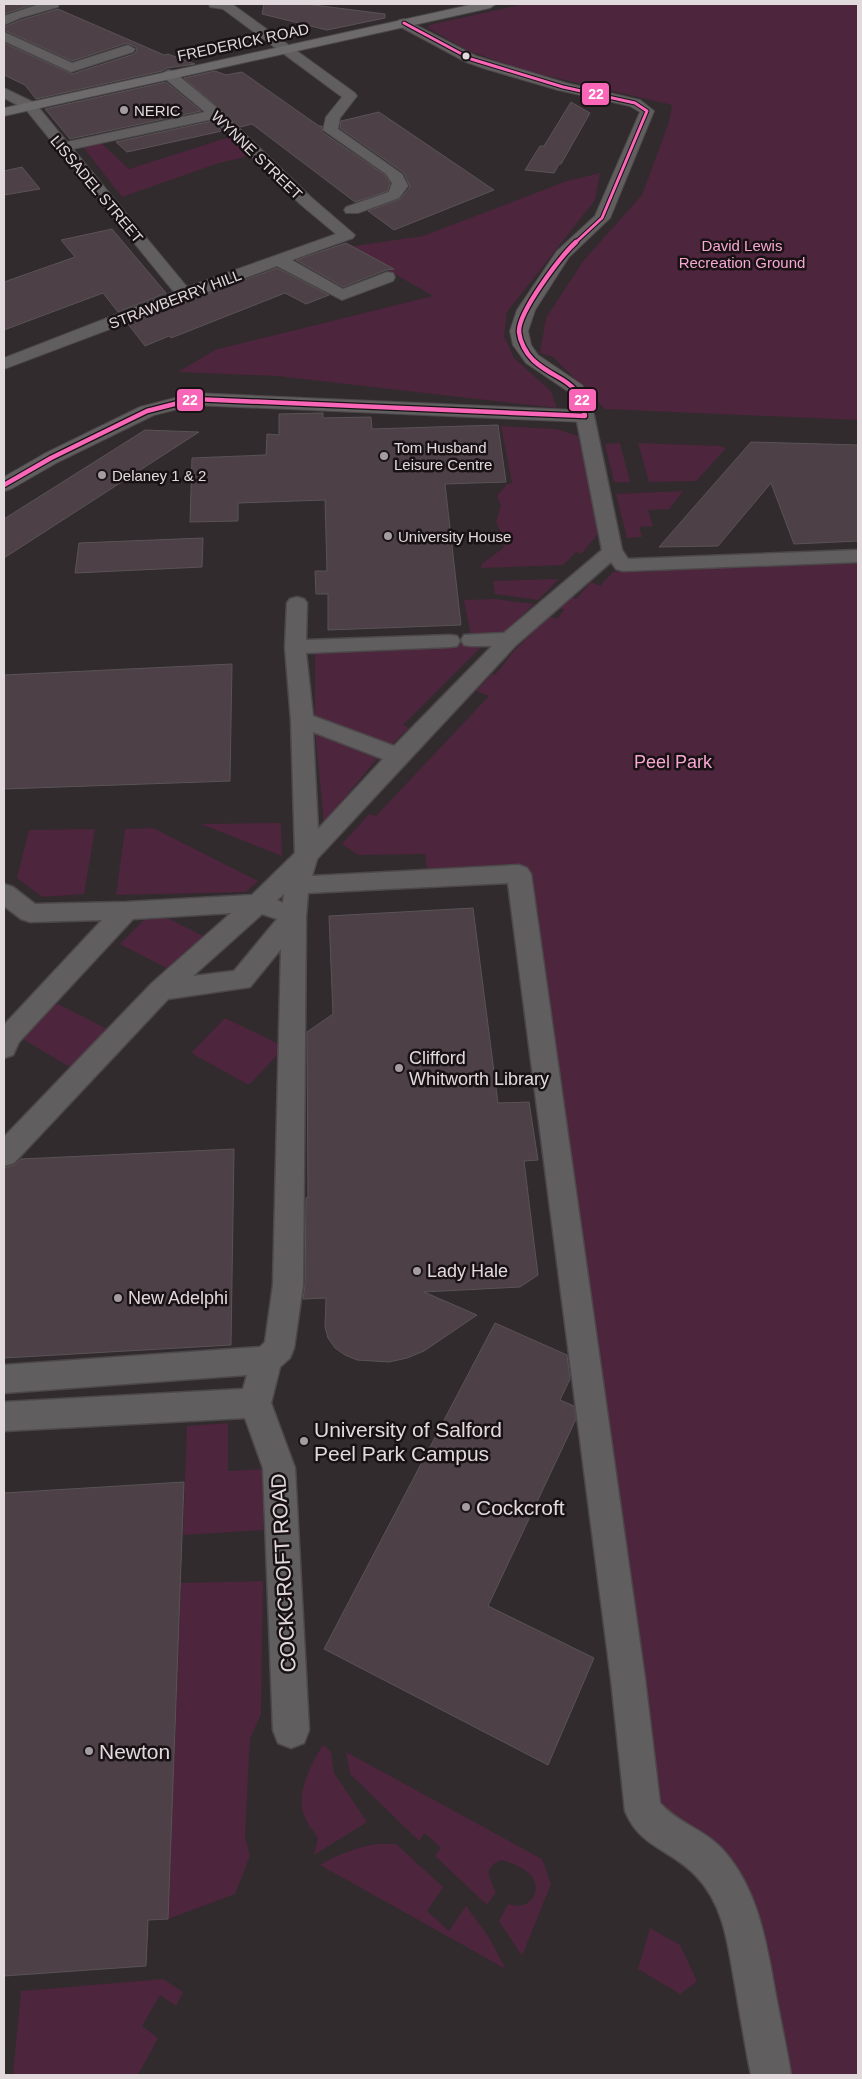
<svg xmlns="http://www.w3.org/2000/svg" width="862" height="2079" font-family="Helvetica,sans-serif">
<style>
.green{fill:#4d253c}
.building{fill:#4d4047;stroke:#595356}
.lines{fill:none;stroke-linecap:round;stroke-linejoin:round}
.pedestrian-casing{stroke:#4c484a;stroke-width:3}
.minor-casing{stroke:#4c484a;stroke-width:2}
.tertiary-casing{stroke:#4c484a;stroke-width:2}
.secondary-casing{stroke:#4c484a;stroke-width:2}
.pedestrian{fill:#615e5f;fill-rule:evenodd}
.minor{fill:#615e5f;fill-rule:evenodd}
.tertiary{fill:#615e5f;fill-rule:evenodd}
.secondary{fill:#6c6a6b;fill-rule:evenodd}
.bus-1-far1-casing{stroke:#181215;stroke-width:5}
.bus-1-casing{stroke:#181215;stroke-width:7}
.bus-1-far1{stroke:#fa66b7;stroke-width:3}
.bus-1{stroke:#fa66b7;stroke-width:4.5}
.bus-dot{fill:#e2d9dd;stroke:#181215;stroke-width:2}
.poi-dot{fill:#a49ca0;stroke:#181215;stroke-width:2}
.labels{text-anchor:middle;dominant-baseline:central;stroke-width:5;stroke-linejoin:round;paint-order:stroke}
.far-street-label{font-size:15px;fill:#e2d9dd;stroke:#181215}
.far-poi-label{font-size:15px;fill:#e2d9dd;stroke:#181215;text-anchor:start}
.far-park-label{font-size:15px;fill:#f7a7d1;stroke:#181215}
.park-label{font-size:18px;fill:#f7a7d1;stroke:#181215}
.poi-label{font-size:18px;fill:#e2d9dd;stroke:#181215;text-anchor:start}
.near-poi-label{font-size:21px;fill:#e2d9dd;stroke:#181215;text-anchor:start}
.near-street-label{font-size:21px;fill:#e2d9dd;stroke:#181215}
.line-badge{stroke:#181215;stroke-width:2}
.badge-label{font-size:14px;text-anchor:middle;font-weight:bold;fill:#fff}
</style>
<rect width="100%" height="100%" fill="#312b2e"/>
<g class="green">
<polygon points="524,4 858,4 858,420 605,409 553,357 540,353 546,318 584,260 642,195 669,122 672,105 526,71 469,51 428,28 429,25"/>
<polygon points="233,136 252,155 216,164 122,197 83,147 101,143 129,169"/>
<polygon points="600,173 595,200 507,312 504,336 514,358 551,391 557,408 277,376 178,372 215,350 433,296 348,247 423,236 567,181"/>
<polygon points="501,426 557,429 578,436 599,533 581,554 576,552 563,565 481,568 482,564 503,548 505,541 496,522 501,505 497,496 507,484 512,483"/>
<polygon points="620,443 630,482 614,482 605,444"/>
<polygon points="638,443 719,446 726,448 696,481 649,482"/>
<polygon points="683,491 669,509 648,510 653,526 639,527 642,537 627,538 616,494"/>
<polygon points="858,561 858,2075 789,2075 770,1993 758,1923 657,1812 525,871 428,875 425,854 358,855 342,844 369,814 376,816 489,696 476,691 492,674 495,675 514,651 549,616 557,619 564,610 559,608 570,596 576,599 591,582 600,586 613,572 619,571"/>
<polygon points="559,579 538,600 495,594 493,581"/>
<polygon points="495,599 534,604 502,635 471,637 464,600"/>
<polygon points="487,641 403,725 409,728 389,747 315,718 315,653 318,651"/>
<polygon points="315,730 380,755 324,823"/>
<polygon points="281,823 282,856 201,824"/>
<polygon points="153,828 258,881 246,892 116,895 125,829"/>
<polygon points="95,829 84,894 42,897 17,878 29,830"/>
<polygon points="157,913 205,937 172,971 120,944 150,914"/>
<polygon points="58,1004 111,1031 73,1069 21,1038 54,1005"/>
<polygon points="225,1018 281,1045 281,1051 250,1084 247,1084 191,1053"/>
<polygon points="228,1423 228,1471 263,1469 263,1530 183,1535 187,1426"/>
<polygon points="263,1581 261,1714 250,1739 245,1836 250,1856 235,1894 168,1919 181,1583"/>
<path d="M323,1745L331,1752L334,1773L367,1822L314,1855L318,1838C313,1831 307,1823 304,1815C295,1794 312,1762 323,1745Z"/>
<path d="M346,1752L542,1859L551,1884L522,1956L499,1921L508,1904C526,1911 542,1896 533,1878C527,1868 513,1864 502,1860C483,1867 488,1877 496,1892L487,1905L435,1856L441,1848L425,1833L419,1841L350,1774Z"/>
<path d="M377,1844H396L443,1887L427,1911L449,1931L466,1906L488,1936L506,1969L320,1865C338,1854 355,1848 377,1844Z"/>
<polygon points="650,1928 680,1945 697,1981 680,1994 638,1969"/>
<polygon points="163,1979 183,1992 176,2006 160,1995 142,2026 158,2038 138,2075 13,2075 21,1991"/>
</g>
<g class="building">
<polygon points="4,4 35,4 4,14"/>
<polygon points="264,4 306,4 385,14 385,18 327,30 262,14"/>
<polygon points="58,9 164,55 168,54 195,64 167,68 162,71 36,99 25,85 4,75 4,43 72,74 134,54 137,50 136,47 127,43 72,61 4,30 4,27 21,20"/>
<polygon points="215,71 226,75 242,72 319,126 322,126 322,132 385,175 390,183 388,191 355,202 252,124 240,127 184,78"/>
<polygon points="166,82 201,111 70,139 45,109"/>
<polygon points="571,102 590,113 561,164 559,164 554,173 525,170 540,146 544,146"/>
<polygon points="379,112 494,190 394,230 368,211 400,199 410,187 404,173 340,128 341,121"/>
<polygon points="212,121 222,131 127,152 116,142"/>
<polygon points="22,167 40,189 4,195 4,171"/>
<polygon points="112,229 166,293 118,312 103,293 4,330 4,282 75,257 61,240"/>
<polygon points="346,243 394,269 386,270 343,287 296,260"/>
<polygon points="277,268 329,295 306,304 285,293 171,338 169,336 145,346 128,324"/>
<polygon points="323,413 323,418 371,417 372,429 498,425 506,482 445,484 461,625 328,630 328,594 316,594 315,571 327,571 325,500 238,503 238,521 190,522 192,458 266,455 267,434 279,435 279,414"/>
<polygon points="145,430 199,432 4,558 4,519"/>
<polygon points="751,442 858,445 858,541 794,544 771,483 718,546 659,547"/>
<polygon points="203,538 202,567 75,573 79,543"/>
<polygon points="232,664 230,781 4,789 4,675"/>
<polygon points="473,908 498,1103 529,1102 538,1160 524,1161 538,1275 520,1287 424,1292 477,1315 424,1351 407,1358 389,1362 357,1360 345,1355 335,1348 328,1338 325,1327 326,1298 303,1299 305,1285 306,1198 308,1197 307,1032 333,1014 329,916"/>
<polygon points="234,1149 231,1345 4,1358 4,1168 15,1165 21,1159"/>
<polygon points="495,1323 567,1355 570,1379 560,1400 574,1406 576,1419 488,1606 594,1658 548,1765 324,1649"/>
<polygon points="184,1482 168,1919 148,1920 146,1966 4,1976 4,1493"/>
</g>
<g class="lines">
<defs>
<path id="pedestrian" d="M585,411L591,412L594,416L622,550L628,559L858,550V562L623,571L616,569L611,562L516,645L317,859L312,876L519,865L527,868L531,874L645,1679L660,1803C679,1824 706,1830 724,1851C759,1891 767,1946 776,1996C781,2023 787,2049 791,2075H751C745,2045 740,2015 735,1985C728,1947 725,1906 696,1876C671,1849 640,1848 625,1811L611,1679L508,883L308,893L306,916L303,1285L294,1348L290,1358L280,1367L271,1403L295,1468L309,1730L304,1743L291,1748L278,1743L273,1730L263,1468L245,1418L4,1431V1402L243,1389L247,1375L4,1393V1365L260,1347L265,1342L273,1285L281,949L250,987L168,999L14,1163L4,1166V1137L152,983L231,913L133,919L19,1042L13,1055L4,1058V1025L102,920L30,922L21,919L4,906V884L13,887L35,904L126,902L252,895L295,853L291,720L285,647L287,603L290,599L297,597L304,599L307,603L306,640L450,635L457,636L460,641L457,646L450,647L306,653L313,716L394,746L492,646H471L464,645L461,640L464,635L504,633L602,550L576,416L579,412ZM313,732L383,759L318,829ZM284,894L283,903L277,900ZM262,914L277,919L234,971L193,976Z"/>
<g id="minor">
<polygon points="40,4 59,4 58,7 20,18 4,25 4,16"/>
<polygon points="209,4 232,4 355,93 357,96 340,118 338,129 402,174 408,186 399,198 358,213 346,213 344,210 346,207 389,192 392,183 386,174 323,130 326,117 342,97 223,9 210,7"/>
<polygon points="404,19 476,56 566,83 640,100 654,111 610,218 569,257 535,310 528,331 531,345 538,355 582,385 591,399 594,416 592,420 585,422 194,405 154,415 58,462 11,489 4,491 4,477 44,454 140,407 194,393 575,410 573,399 569,392 526,363 513,345 510,331 517,310 557,251 595,216 640,112 630,106 558,90 486,69 466,62 399,26 397,23 399,20"/>
<polygon points="4,32 72,63 128,45 135,49 133,52 71,72 4,41"/>
<path d="M168,70L173,71L221,111L312,198L355,235L353,238L292,260L343,289L387,272L393,273L395,277L393,281L342,300L277,266L4,369V358L174,292L23,106L25,103H35L67,142L205,112L163,77L161,74ZM213,119L300,204L336,234L187,287L73,149Z"/>
</g>
<polygon id="tertiary" points="4,88 35,103 37,106 35,109 25,109 4,98"/>
<polygon id="secondary" points="474,4 496,4 490,8 4,116 4,108"/>
</defs>
<use href="#pedestrian" class="pedestrian-casing"/>
<use href="#minor" class="minor-casing"/>
<use href="#tertiary" class="tertiary-casing"/>
<use href="#secondary" class="secondary-casing"/>
<use href="#pedestrian" class="pedestrian"/>
<use href="#minor" class="minor"/>
<use href="#tertiary" class="tertiary"/>
<use href="#secondary" class="secondary"/>
<defs>
<polyline id="bus-1-far1" points="404,23 471,59 563,87 635,103 647,111 602,218 575,243"/>
<path id="bus-1" d="M4,485L51,458L147,411L194,399L585,416C578,376 558,383 533,360C526,353 520,342 519,332C518,312 561,256 576,242"/>
</defs>
<use href="#bus-1-far1" class="bus-1-far1-casing"/>
<use href="#bus-1" class="bus-1-casing"/>
<use href="#bus-1-far1" class="bus-1-far1"/>
<use href="#bus-1" class="bus-1"/>
</g>
<circle class="bus-dot" cx="466" cy="56" r="4.5"/>
<g class="poi-dot">
<circle cx="124" cy="110" r="5"/>
<circle cx="384" cy="456" r="5"/>
<circle cx="102" cy="475" r="5"/>
<circle cx="388" cy="536" r="5"/>
<circle cx="399" cy="1068" r="5"/>
<circle cx="417" cy="1271" r="5"/>
<circle cx="118" cy="1298" r="5"/>
<circle cx="304" cy="1441" r="5"/>
<circle cx="466" cy="1507" r="5"/>
<circle cx="89" cy="1751" r="5"/>
</g>
<g class="labels">
<g class="far-street-label">
<text transform="translate(243 42) rotate(-12)">FREDERICK ROAD</text>
<text transform="translate(257 155) rotate(44)">WYNNE STREET</text>
<text transform="translate(97 189) rotate(50)">LISSADEL STREET</text>
<text transform="translate(175 299) rotate(-21)">STRAWBERRY HILL</text>
</g>
<g class="far-poi-label">
<text x="134" y="110">NERIC</text>
<text x="394" y="447">Tom Husband<tspan x="394" dy="17">Leisure Centre</tspan></text>
<text x="112" y="475">Delaney 1 &amp; 2</text>
<text x="398" y="536">University House</text>
</g>
<g class="far-park-label">
<text x="742" y="245">David Lewis<tspan x="742" dy="17">Recreation Ground</tspan></text>
</g>
<g class="park-label">
<text x="673" y="762">Peel Park</text>
</g>
<g class="poi-label">
<text x="409" y="1058">Clifford<tspan x="409" dy="21">Whitworth Library</tspan></text>
<text x="427" y="1271">Lady Hale</text>
<text x="128" y="1298">New Adelphi</text>
</g>
<g class="near-poi-label">
<text x="314" y="1429">University of Salford<tspan x="314" dy="24">Peel Park Campus</tspan></text>
<text x="476" y="1507">Cockcroft</text>
<text x="99" y="1751">Newton</text>
</g>
<g class="near-street-label">
<text transform="translate(283 1573) rotate(-93)">COCKCROFT ROAD</text>
</g>
</g>
<g class="line-badge">
<rect x="581" y="82" width="29" height="24" rx="5" fill="#fa66b7"/>
<rect x="176" y="388" width="28" height="24" rx="5" fill="#fa66b7"/>
<rect x="568" y="388" width="29" height="24" rx="5" fill="#fa66b7"/>
</g>
<g class="badge-label">
<text x="596" y="99">22</text>
<text x="190" y="405">22</text>
<text x="582" y="405">22</text>
</g>
<rect width="862" height="2079" fill="none" stroke="#e2d9dd" stroke-width="10"/>
</svg>
